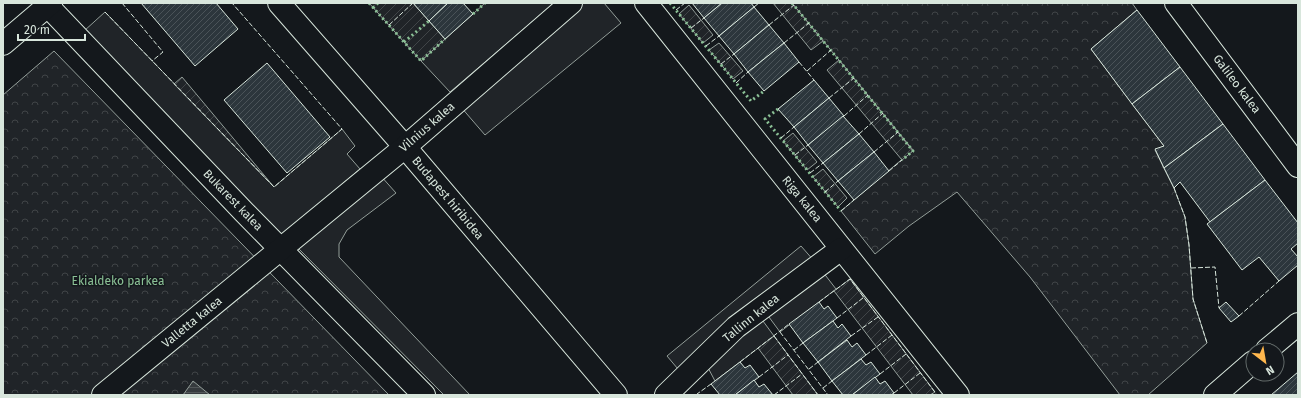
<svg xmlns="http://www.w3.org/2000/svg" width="1301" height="398" font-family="'Fira Sans',sans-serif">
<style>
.grass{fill:#202428;stroke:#939e99}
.forest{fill:url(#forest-crowns);stroke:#939e99}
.garden{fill:url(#garden-furrows);stroke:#939e99}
.water{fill:url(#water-rules);stroke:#939e99}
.building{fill:url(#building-hatch);stroke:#d8e6dc}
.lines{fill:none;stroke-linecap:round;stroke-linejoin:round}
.minor-casing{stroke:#d8e6dc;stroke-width:24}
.minor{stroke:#14181c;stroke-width:22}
.hedge{stroke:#8ac095;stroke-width:3;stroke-dasharray:2 3;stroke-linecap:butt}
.fence{stroke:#d8e6dc;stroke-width:1;stroke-dasharray:5 2;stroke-linecap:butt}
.labels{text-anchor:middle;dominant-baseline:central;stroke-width:3;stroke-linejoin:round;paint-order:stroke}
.street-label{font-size:12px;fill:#d8e6dc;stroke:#14181c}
.park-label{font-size:12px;fill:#8ac095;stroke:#14181c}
</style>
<defs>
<pattern id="forest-crowns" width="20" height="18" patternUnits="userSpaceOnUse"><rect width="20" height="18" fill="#202428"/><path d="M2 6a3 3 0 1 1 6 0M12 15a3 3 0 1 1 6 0" fill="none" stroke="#404447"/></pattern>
<pattern id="garden-furrows" width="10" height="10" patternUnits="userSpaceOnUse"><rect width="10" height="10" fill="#202428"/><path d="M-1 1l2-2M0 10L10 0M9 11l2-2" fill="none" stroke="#404447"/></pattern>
<pattern id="water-rules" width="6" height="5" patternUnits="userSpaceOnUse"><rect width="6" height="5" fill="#363b3e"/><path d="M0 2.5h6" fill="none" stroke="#525759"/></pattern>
<pattern id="building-hatch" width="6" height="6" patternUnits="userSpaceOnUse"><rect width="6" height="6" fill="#2c363c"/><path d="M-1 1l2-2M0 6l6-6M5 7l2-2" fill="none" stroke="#4a5358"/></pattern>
</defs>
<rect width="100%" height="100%" fill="#14181c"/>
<g class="grass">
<polygon points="485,3 554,3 450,92 421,61"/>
<polygon points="579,3 604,3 621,23 485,135 460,106"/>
<polygon points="105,12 274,187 342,129 355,146 347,154 360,169 282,235 84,31"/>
<polygon points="380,175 396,193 347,230 339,244 339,257 470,395 444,395 297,247"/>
<polygon points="801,246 815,262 683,375 667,356"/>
<polygon points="819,267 836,289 780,332 766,313"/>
<polygon points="760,317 774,336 715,381 705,362"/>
</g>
<g class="forest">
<polygon points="792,3 1132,3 1137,10 1091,49 1164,146 1155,150 1174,188 1185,217 1189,245 1193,299 1207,343 1148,395 1120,395 1030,277 957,192 909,226 875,254 841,211 913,150"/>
<polygon points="54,51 389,395 3,395 3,95"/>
</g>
<g class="garden">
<polygon points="369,3 413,3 445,39 421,61"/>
<polygon points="773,3 792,3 823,41 811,50"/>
<polygon points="689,5 713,35 703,43 679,14"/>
<polygon points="719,43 743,71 733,79 709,50"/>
<polygon points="839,60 913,151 902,160 827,70"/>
<polygon points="182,77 274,187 174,84"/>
<polygon points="793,133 817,162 807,170 783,141"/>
<polygon points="823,169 847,198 838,207 813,177"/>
<polygon points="850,279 935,392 930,395 913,395 834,291"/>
<polygon points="774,336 818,395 793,395 758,348"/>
</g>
<polygon class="water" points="193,381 210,395 183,395"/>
<g class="building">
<polygon points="141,3 216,3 238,29 195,66"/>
<polygon points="413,3 448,3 429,21"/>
<polygon points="448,3 463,3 473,14 445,39 429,21"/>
<polygon points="692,3 722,3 704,18"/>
<polygon points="722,3 751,3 754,7 719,36 704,18"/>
<polygon points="754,7 769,25 734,54 719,36"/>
<polygon points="1137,10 1180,67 1132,104 1091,49"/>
<polygon points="769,25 784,43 748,72 734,54"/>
<polygon points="784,43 799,62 764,91 748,72"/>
<polygon points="267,63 330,137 287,173 224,100"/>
<polygon points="1180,67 1223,124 1164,168 1155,149 1164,146 1132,104"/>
<polygon points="814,80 829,98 794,127 778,109"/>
<polygon points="829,98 844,116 808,145 794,127"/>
<polygon points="843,116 859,134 823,163 808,145"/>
<polygon points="1223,124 1265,180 1210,222 1180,182 1174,188 1164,168"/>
<polygon points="859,134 874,152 838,181 823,163"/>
<polygon points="874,152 889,171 854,200 838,181"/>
<polygon points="1265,180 1298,223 1298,243 1291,249 1298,257 1298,265 1279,281 1259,257 1242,270 1207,224"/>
<polygon points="819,302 824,309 828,306 837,318 803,343 789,324"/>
<polygon points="1226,302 1239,316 1231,322 1219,308"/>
<polygon points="833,321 838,328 842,324 851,336 818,362 803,343"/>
<polygon points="847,340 852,347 857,343 866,355 832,381 818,362"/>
<polygon points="861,359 866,365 871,362 880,374 852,395 843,395 832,381"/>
<polygon points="740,362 745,368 750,365 759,377 735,395 720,395 711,384"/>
<polygon points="1298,372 1298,395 1271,395"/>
<polygon points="875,377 880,384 885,381 894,393 891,395 852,395"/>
<polygon points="754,380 759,387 764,384 773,395 735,395"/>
</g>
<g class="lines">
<defs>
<g id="minor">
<polyline points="45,3 244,212 424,395"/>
<polyline points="279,3 405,147 616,395"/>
<polyline points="646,3 958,395"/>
<polyline points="1176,3 1298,166"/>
<polyline points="3,44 51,3"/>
<polyline points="1267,350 1298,324"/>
<polyline points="103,395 405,147 571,3"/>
<polyline points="666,395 736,327 841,249"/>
<polyline points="1215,395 1253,362"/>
</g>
</defs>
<use href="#minor" class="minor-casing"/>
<use href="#minor" class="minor"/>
<g class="hedge">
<polyline points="369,3 421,61 445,39"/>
<polyline points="670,3 751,101 764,91"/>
<polyline points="792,3 913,151 902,160"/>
<polyline points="373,8 378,3"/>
<polyline points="473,14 485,3"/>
<polyline points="404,42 429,21"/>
<polyline points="778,109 765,119 841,211"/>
</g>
<g class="fence">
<polyline points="122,3 163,52 152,61"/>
<polyline points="754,7 759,3"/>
<polyline points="676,10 685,3"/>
<polyline points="105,12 274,187 342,129 232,3"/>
<polyline points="389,25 413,3"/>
<polyline points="769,25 794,5"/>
<polyline points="691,28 704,18"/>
<polyline points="784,43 809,23"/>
<polyline points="706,46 719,36"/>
<polyline points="799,62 814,80"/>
<polyline points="721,64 734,54"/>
<polyline points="807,71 831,50"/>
<polyline points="736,83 748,72"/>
<polyline points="829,98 854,78"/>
<polyline points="844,116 868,95"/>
<polyline points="859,134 883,113"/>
<polyline points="781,138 794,127"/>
<polyline points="874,152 898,132"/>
<polyline points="795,155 808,145"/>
<polyline points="889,171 902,160"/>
<polyline points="810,173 823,163"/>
<polyline points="1174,188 1185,217 1189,245 1193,299 1207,343"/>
<polyline points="825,192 838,181"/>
<polyline points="841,211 854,200"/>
<polyline points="1191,268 1215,267 1219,308"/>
<polyline points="819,302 850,279 937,395"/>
<polyline points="1239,316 1279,281"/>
<polyline points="837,318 863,298"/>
<polyline points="780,332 828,395"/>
<polyline points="774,336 818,395"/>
<polyline points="851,336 878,317"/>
<polyline points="794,350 803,343"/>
<polyline points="866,355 892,335"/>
<polyline points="740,362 789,324"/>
<polyline points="809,369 818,362"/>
<polyline points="880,374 906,354"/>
<polyline points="759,377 788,355"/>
<polyline points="823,388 832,381"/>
<polyline points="894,393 920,373"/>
<polyline points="698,395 697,394 711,384"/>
<polyline points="774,395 802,374"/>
</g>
</g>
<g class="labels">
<g class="street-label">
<text transform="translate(1237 84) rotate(53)">Galileo kalea</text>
<text transform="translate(427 127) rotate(-41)">Vilnius kalea</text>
<text transform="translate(448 198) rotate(50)">Budapest hiribidea</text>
<text transform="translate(802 199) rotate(51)">Riga kalea</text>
<text transform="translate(233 200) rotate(46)">Bukarest kalea</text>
<text transform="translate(751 318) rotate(-39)">Tallinn kalea</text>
<text transform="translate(192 322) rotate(-39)">Valletta kalea</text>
</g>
<g class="park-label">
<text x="118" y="281">Ekialdeko parkea</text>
</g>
</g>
<rect width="1301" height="398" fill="none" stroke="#d8e6dc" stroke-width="8"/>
<g transform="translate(1265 362) rotate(149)"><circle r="19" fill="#14181c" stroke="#626a69"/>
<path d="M0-3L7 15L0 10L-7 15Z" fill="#ffb74d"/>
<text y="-6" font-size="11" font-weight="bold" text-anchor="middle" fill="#d8e6dc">N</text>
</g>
<path d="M18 34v6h67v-6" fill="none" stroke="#d8e6dc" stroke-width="2"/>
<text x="24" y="34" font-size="12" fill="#d8e6dc" stroke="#14181c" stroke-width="3" paint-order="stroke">20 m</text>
</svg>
